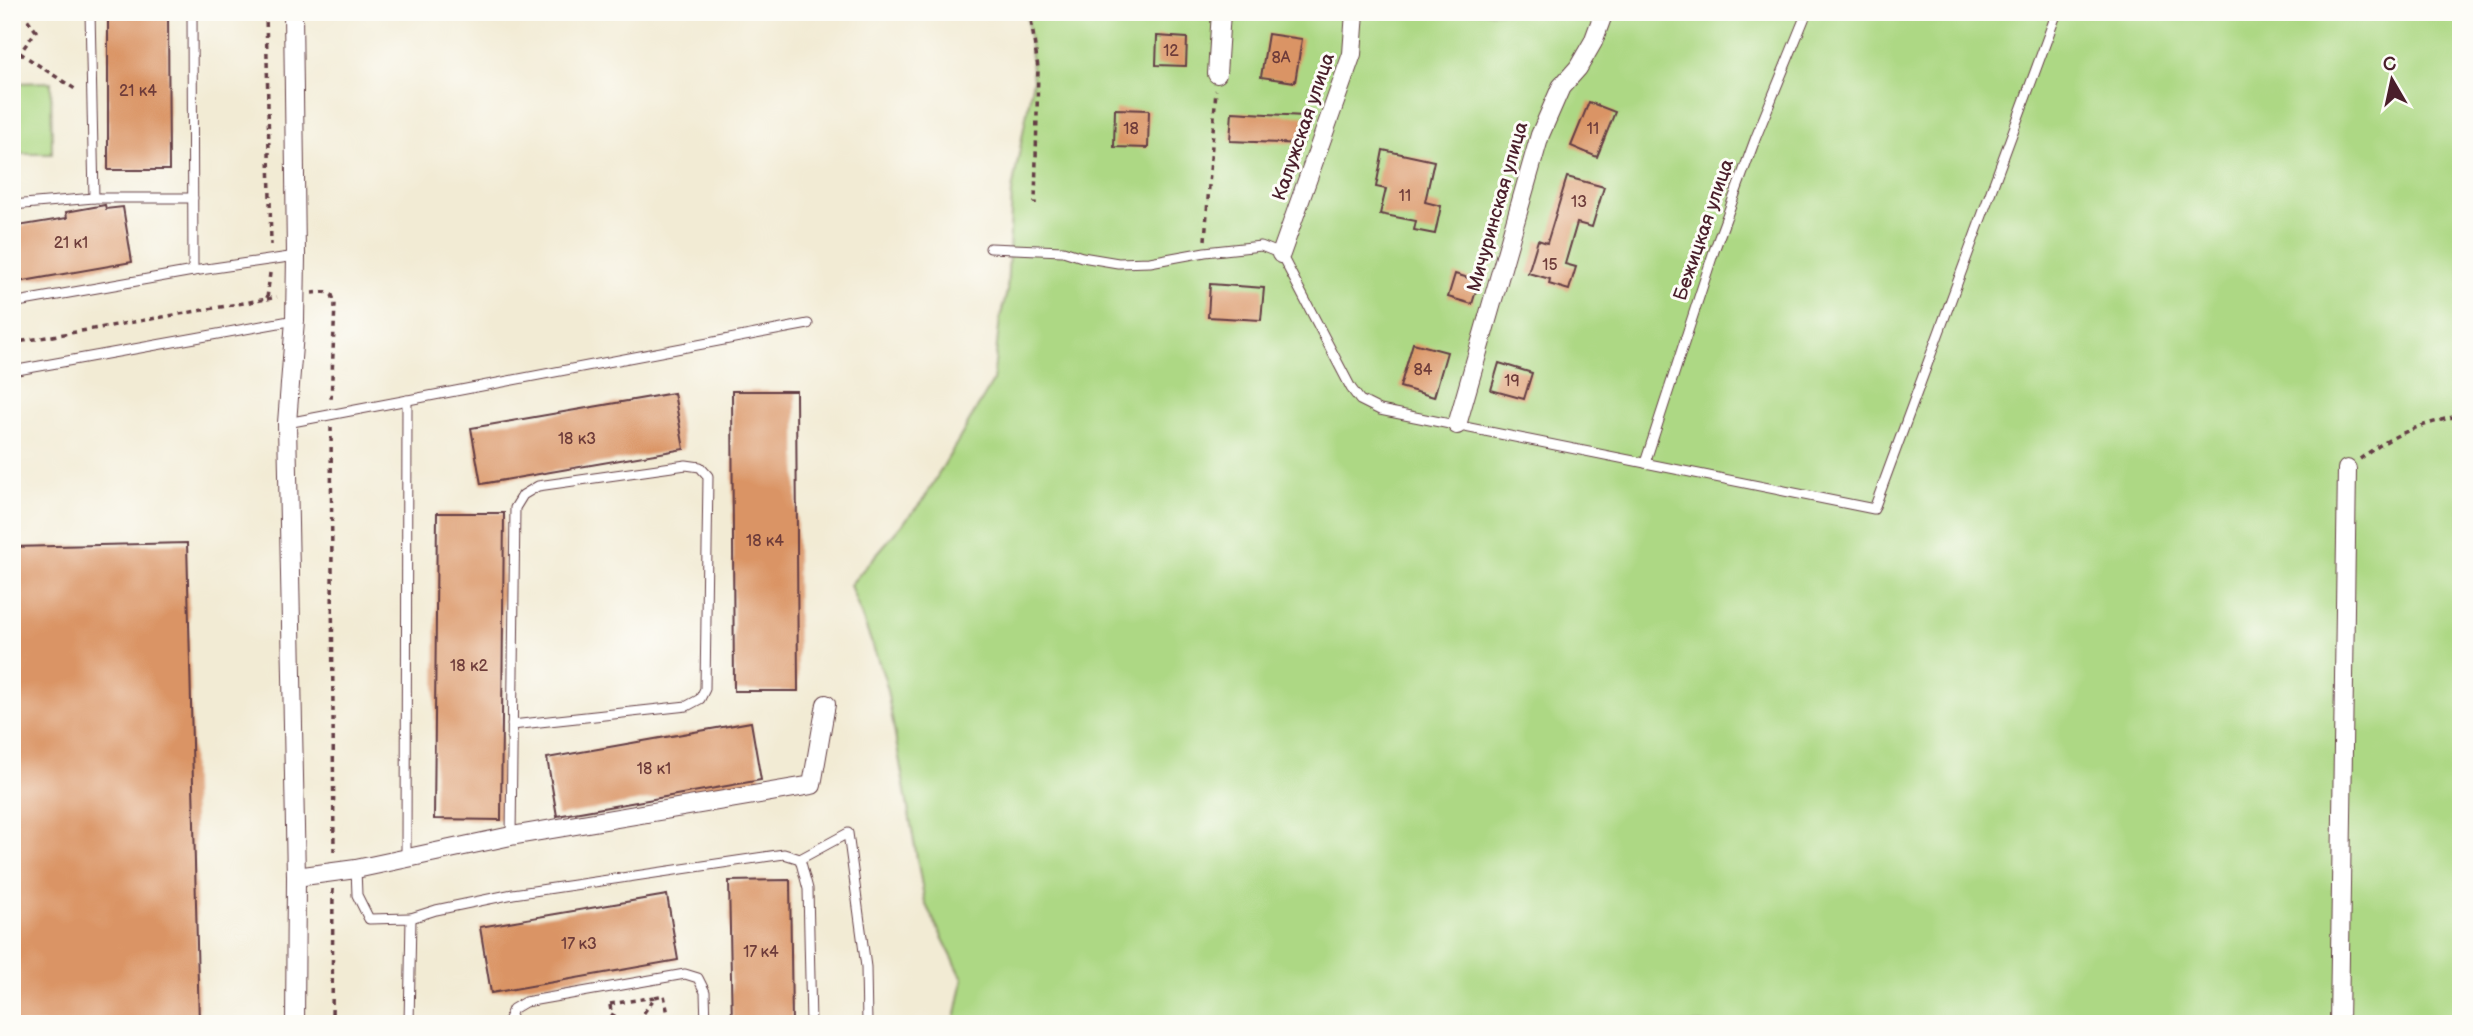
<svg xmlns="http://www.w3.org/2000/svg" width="2473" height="1036" font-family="'Balsamiq Sans',sans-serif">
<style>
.green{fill:#add884;stroke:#7c7c58;stroke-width:2}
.building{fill:#da9465}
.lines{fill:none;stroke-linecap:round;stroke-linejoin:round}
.service-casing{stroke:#633e44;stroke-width:11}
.minor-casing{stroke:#633e44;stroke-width:20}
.path{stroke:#633e44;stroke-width:3.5;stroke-dasharray:5 5;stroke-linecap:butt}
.service{stroke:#fff;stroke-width:9}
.minor{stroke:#fff;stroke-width:18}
.labels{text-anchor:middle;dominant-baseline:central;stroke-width:6;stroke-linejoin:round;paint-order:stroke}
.number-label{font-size:16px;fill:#6e3c3a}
.street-label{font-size:19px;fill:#4a1f2b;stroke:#fdfcf7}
</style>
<rect width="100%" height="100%" fill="#fdfcf7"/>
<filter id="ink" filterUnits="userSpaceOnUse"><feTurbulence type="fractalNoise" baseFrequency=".0143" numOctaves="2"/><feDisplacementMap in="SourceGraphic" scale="14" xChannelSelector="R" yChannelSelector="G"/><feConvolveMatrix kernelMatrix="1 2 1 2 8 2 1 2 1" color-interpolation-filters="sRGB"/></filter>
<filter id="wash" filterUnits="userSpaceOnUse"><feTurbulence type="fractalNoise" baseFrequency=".00686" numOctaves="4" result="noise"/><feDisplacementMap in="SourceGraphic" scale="28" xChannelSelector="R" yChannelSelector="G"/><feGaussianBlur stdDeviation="1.57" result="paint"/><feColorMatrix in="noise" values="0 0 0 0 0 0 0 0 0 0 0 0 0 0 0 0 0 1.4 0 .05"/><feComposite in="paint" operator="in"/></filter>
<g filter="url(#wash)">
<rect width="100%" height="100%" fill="#f2ebd4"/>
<g class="green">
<polygon points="1027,12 2461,12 2461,1024 954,1024 963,979 925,903 885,679 850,585 924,499 993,381 1000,318 1007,292 1012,191 1033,80"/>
<polygon points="51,82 52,154 15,154 13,83"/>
</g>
<g id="blocks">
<g class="building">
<polygon points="108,12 168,12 169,170 108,170"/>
<polygon points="1268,34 1302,39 1295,82 1261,77"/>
<polygon points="1157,36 1187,38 1186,66 1156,65"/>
<polygon points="1589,102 1615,112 1597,157 1571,146"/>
<polygon points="1115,109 1149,110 1148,148 1114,147"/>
<polygon points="1232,112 1304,116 1303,144 1230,141"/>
<polygon points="1383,150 1434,161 1425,202 1441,206 1435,234 1414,230 1416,221 1380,214 1386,189 1376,187"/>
<polygon points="1567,177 1604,187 1592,227 1577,223 1565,264 1576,267 1569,290 1549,284 1550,279 1528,273 1538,240 1547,243"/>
<polygon points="105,205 106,209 123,207 132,262 12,283 12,227 67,218 66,212"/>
<polygon points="1455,274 1479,281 1472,304 1448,297"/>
<polygon points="1210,284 1264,288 1261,320 1208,317"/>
<polygon points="1413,343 1447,352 1434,397 1400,387"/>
<polygon points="1499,363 1532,373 1524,399 1491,390"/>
<polygon points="732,391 796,391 798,691 734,691"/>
<polygon points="674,393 684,449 481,484 471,428"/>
<polygon points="437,513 504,513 501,820 434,819"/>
<polygon points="187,543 199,1024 12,1024 12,547"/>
<polygon points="751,722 761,780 557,816 547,758"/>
<polygon points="790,880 792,1024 732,1024 729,881"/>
<polygon points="667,895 678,960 491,993 480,927"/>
</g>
</g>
</g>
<g filter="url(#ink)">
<use href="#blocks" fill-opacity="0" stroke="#633e44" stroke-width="2"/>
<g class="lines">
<defs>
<g id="service">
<polyline points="90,12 94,198 193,198"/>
<polyline points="12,205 94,198"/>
<polyline points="990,248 1063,251 1082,257 1118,263 1150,262 1205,252 1261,246 1281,254 1351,388 1360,400 1380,410 1874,509 2057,12"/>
<polyline points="193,271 296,256"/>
<polyline points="12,303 193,271 192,12"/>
<polyline points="12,371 295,320"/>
<polyline points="287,423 808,324"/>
<polyline points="1645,463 1714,251 1756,137 1807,12"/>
<polyline points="511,836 515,508 523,495 538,486 686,465 700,467 708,476 705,689 700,699 687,706 512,725"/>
<polyline points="406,859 407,400"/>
<polyline points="800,859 808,889 811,1024"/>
<polyline points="356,869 357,895 369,919 411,918 409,1024"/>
<polyline points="411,918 436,910 513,894 784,854 800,859 848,833 866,967 867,1024"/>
<polyline points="507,1024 513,1009 525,1002 685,974 698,978 705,992 706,1024"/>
</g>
<g id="minor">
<polyline points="293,12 296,256 295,320 287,423 296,877 295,1024"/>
<polyline points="1217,74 1221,12"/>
<polyline points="1281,254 1352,54 1355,12"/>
<polyline points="1457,425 1540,135 1561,87 1578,68 1593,42 1604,12"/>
<polyline points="296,877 356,869 511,836 812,785 826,704"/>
<polyline points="2339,1024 2347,469"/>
</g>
</defs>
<use href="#service" class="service-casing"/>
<use href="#minor" class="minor-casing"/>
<g class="path">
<polyline points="266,12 271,245"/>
<polyline points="1030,12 1038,68 1035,204"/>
<polyline points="20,53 78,91"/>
<polyline points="12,64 36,31 22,12"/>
<polyline points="1205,240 1216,90"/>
<polyline points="312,293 325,292 332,295 335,303 331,402"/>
<polyline points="267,299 277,297"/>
<polyline points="12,343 267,299 270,273"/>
<polyline points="331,427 334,854"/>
<path d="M2360,459C2394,433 2420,425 2461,415"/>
<polyline points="655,997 664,995 670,1024"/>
<polyline points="610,1004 655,997 636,1024"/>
<polyline points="610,1005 613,1024"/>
<polyline points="611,1014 628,1024"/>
<polyline points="332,1024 333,889"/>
</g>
<use href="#service" class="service"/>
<use href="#minor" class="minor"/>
</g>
</g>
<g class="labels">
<g class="number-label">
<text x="1171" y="51">12</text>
<text x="1281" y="58">8А</text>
<text x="138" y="91">21 к4</text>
<text x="1131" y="129">18</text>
<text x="1593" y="129">11</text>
<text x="1405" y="196">11</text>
<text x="1579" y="202">13</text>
<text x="71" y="243">21 к1</text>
<text x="1550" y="265">15</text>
<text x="1423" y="370">84</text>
<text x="1512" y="381">19</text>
<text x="577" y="439">18 к3</text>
<text x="765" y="541">18 к4</text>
<text x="469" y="666">18 к2</text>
<text x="654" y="769">18 к1</text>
<text x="579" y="944">17 к3</text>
<text x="761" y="952">17 к4</text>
</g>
<g class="street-label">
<text transform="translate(1304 127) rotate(-71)">Калужская улица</text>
<text transform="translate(1498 207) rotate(-74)">Мичуринская улица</text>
<text transform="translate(1704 230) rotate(-71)">Бежицкая улица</text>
</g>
</g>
<rect width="2473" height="1036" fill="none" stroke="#fdfcf7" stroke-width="42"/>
<g transform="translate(2392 80) rotate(351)" stroke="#fdfcf7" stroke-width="5" paint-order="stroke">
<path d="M0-5L12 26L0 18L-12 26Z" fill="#4a1f2b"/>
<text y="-10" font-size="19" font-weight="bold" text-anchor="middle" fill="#4a1f2b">С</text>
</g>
</svg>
